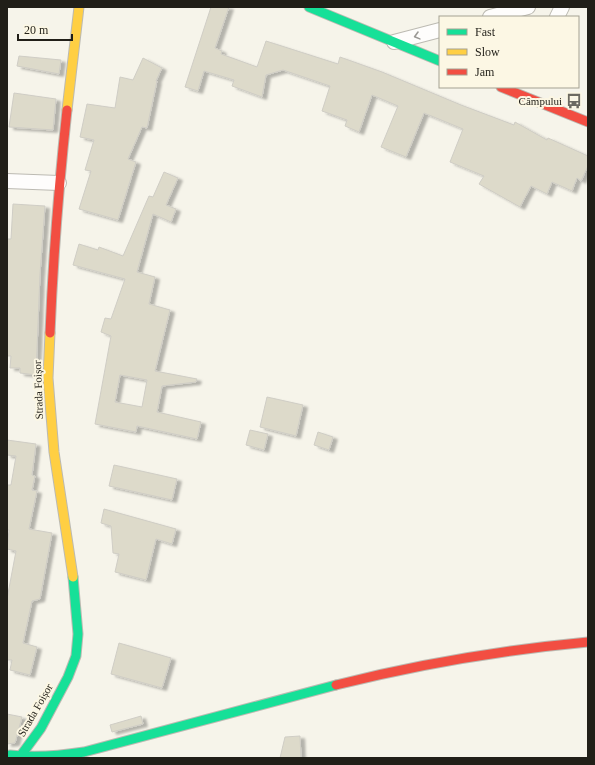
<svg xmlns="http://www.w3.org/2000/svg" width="595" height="765" font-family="Georgia,serif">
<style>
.building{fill:#dddaca;stroke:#cfcdc5;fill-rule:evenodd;filter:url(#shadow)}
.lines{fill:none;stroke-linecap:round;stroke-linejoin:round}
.street-casing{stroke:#bcbab2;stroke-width:16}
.fast-casing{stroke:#bcbab2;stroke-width:11}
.slow-casing{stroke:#bcbab2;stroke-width:11}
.jam-casing{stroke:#bcbab2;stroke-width:11}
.street{stroke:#fefdfc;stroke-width:14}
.fast{stroke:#16e098;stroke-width:9}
.slow{stroke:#ffcf43;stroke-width:9}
.jam{stroke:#f24e42;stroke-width:9}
.oneway{stroke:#9b9995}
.labels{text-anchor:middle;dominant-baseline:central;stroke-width:4;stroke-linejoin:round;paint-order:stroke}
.poi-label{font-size:11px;fill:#211f18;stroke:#fcf7e4;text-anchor:end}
.street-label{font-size:11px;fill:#211f18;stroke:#fcf7e4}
</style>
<defs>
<filter id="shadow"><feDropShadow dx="4.5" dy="2.5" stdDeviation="1" flood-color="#0004"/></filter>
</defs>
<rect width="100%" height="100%" fill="#f6f4ea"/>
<g class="building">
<polygon points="211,7 229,7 215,48 222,51 221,54 257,67 266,41 338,64 340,57 382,72 461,105 514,125 515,122 547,140 548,138 588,156 588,166 581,181 577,178 572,191 552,182 547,194 531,186 520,207 479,184 484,176 450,162 463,129 424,113 406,157 381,147 398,106 372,95 359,132 345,126 347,120 322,111 330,86 283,70 266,75 262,97 232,86 234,80 204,71 198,91 185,87"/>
<polygon points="19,56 61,60 59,74 17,66"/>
<polygon points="143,58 162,68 156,81 157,81 147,128 142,127 128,159 136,162 118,220 79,209 91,171 85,170 94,140 80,137 87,104 115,108 120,77 133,80"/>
<polygon points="14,93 56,99 53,130 9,127"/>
<path d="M164,172L178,178L166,205L176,209L171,222L153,214L137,272L155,277L149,304L170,310L155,371L197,379L196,382L162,386L157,412L201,422L197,439L137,426L136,432L95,424L111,336L101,332L105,318L111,319L125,279L73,265L79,244L98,250L99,247L123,256L149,196L153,197ZM120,375L147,380L142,407L115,402Z"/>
<polygon points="13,204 45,206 40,274 36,375 20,373 20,368 10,368 11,356 7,356 7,239 11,239"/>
<polygon points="267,397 303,405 296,436 260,427"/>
<polygon points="250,430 268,434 264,450 246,445"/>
<polygon points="318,432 333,437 329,450 314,445"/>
<polygon points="7,440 36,444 32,475 35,476 32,490 37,491 29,529 52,533 40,599 32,601 23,643 37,647 30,675 10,670 12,660 7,660 7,599 16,551 7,549 9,530 7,530 7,485 11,485 16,456 7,455"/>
<polygon points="114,465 177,479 172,500 109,486"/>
<polygon points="104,509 176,529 172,544 156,539 146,580 115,572 119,554 113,553 111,526 101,523"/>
<polygon points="119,643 171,658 162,688 111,674"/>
<polygon points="7,714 22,717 15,743 7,744"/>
<polygon points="141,716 143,724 112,732 110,725"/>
<polygon points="300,736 301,758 280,758 285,737"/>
</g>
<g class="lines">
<defs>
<g id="street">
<polyline points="490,17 528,7"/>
<polyline points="557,17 562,7"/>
<polyline points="394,42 440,30"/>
<polyline points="7,181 59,183"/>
</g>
<g id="fast">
<polyline points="309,7 440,61"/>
<path d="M10,755C36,758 59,756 84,752L336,685"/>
<polyline points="19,758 41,728 68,677 76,656 78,634 73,577"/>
</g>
<g id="slow">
<polyline points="67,110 79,7"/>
<polyline points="50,333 48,378 54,452 73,577"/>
</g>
<g id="jam">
<polyline points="501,87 588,122"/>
<path d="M50,333C53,258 59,184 67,110"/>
<path d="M336,685C419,664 503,650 588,642"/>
</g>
</defs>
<use href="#street" class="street-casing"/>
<use href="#fast" class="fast-casing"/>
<use href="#slow" class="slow-casing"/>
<use href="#jam" class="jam-casing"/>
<use href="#street" class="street"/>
<use href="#fast" class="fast"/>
<use href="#slow" class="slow"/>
<use href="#jam" class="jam"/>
</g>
<defs><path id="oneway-chevron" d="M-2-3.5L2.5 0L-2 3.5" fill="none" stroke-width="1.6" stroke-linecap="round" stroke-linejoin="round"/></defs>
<use class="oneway" href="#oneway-chevron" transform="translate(417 36) rotate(165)"/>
<defs>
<symbol id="bus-bare" viewBox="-9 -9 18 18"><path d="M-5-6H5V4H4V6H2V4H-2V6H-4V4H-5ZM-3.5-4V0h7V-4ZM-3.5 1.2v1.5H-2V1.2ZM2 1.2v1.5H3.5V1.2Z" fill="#6c6a62" stroke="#fcf7e4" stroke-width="2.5" paint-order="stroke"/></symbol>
</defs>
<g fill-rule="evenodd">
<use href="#bus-bare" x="563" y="90" width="22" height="22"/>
</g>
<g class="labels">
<g class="poi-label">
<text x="562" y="101">Câmpului</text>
</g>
<g class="street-label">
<text transform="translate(38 390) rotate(-92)">Strada Foișor</text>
<text transform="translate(35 710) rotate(-60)">Strada Foișor</text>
</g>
</g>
<rect width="595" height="765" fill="none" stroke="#211f18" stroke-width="16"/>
<rect x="439" y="16" width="140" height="72" fill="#fcf7e4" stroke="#a4a192"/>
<rect x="447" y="29" width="20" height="6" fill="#16e098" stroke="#a4a192"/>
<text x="475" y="36" font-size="12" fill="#211f18">Fast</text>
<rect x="447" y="49" width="20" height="6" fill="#ffcf43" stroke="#a4a192"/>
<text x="475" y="56" font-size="12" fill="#211f18">Slow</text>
<rect x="447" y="69" width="20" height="6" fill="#f24e42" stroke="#a4a192"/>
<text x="475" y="76" font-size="12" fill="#211f18">Jam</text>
<path d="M18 34v6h54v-6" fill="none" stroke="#211f18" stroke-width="2"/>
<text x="24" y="34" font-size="12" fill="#211f18" stroke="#fcf7e4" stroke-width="3" paint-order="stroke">20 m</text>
</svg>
